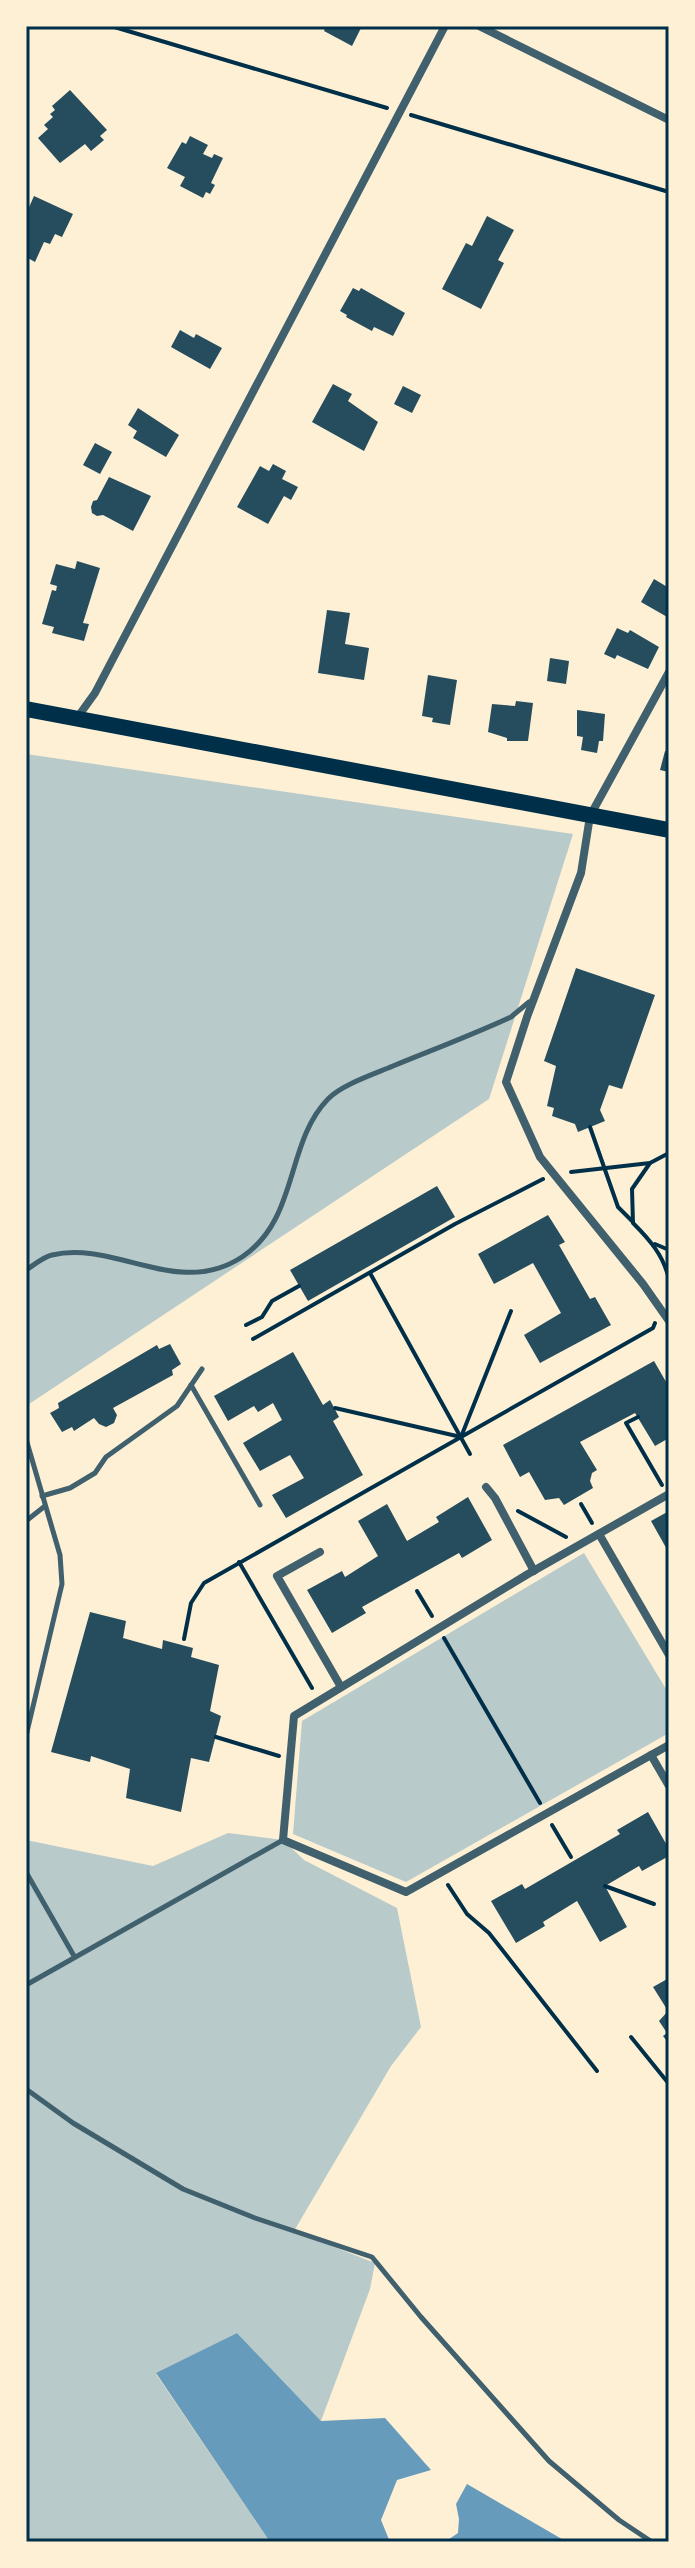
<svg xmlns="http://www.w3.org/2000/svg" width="695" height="2568" font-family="Mulish,sans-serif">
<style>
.green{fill:#b9caca}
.water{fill:#669bbc}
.building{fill:#264d5e}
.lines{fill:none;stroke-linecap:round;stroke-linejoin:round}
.path{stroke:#003049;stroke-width:4}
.service{stroke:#3f606c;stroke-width:5}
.minor{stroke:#3f606c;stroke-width:8}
.trunk{stroke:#003049;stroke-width:16}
.neatline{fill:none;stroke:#003049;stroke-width:3}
</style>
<rect width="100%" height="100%" fill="#fdf0d5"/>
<g class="green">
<polygon points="26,754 573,834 489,1099 26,1406"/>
<polygon points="584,1553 669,1694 669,1733 406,1882 293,1834 302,1721"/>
<polygon points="228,1833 283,1840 304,1860 397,1908 421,2027 391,2066 294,2231 375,2263 370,2289 321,2421 237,2333 156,2374 270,2542 26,2542 26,1840 153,1866"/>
</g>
<g class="water">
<polygon points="237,2333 321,2421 385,2418 431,2470 397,2480 381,2520 390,2542 270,2542 156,2373"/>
<polygon points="467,2484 567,2542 445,2542 458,2533 459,2519 456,2504"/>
</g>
<g class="building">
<polygon points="326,26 362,26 352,46 324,31"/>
<polygon points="70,90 107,130 100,136 104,140 91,151 85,144 60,163 38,138 48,129 44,125 53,117 50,114 55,110 52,106"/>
<polygon points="190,136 208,145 203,154 212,158 214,154 223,158 211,183 215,185 210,194 206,192 203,198 180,186 185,177 167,168 182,142 186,144"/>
<polygon points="34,196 73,214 62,237 55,234 50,244 44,242 35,262 26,257 26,214"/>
<polygon points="487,216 514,230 498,260 504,263 481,309 442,289 466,243 472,246"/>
<polygon points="353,288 359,291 361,288 405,313 393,336 374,327 372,331 346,317 347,315 340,311"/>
<polygon points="180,330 194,338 196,334 222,348 210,369 171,347"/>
<polygon points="333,384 352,394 348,401 378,422 364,451 312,422"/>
<polygon points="403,386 421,395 412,413 394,404"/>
<polygon points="138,408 179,435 166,457 133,438 137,431 128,425"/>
<polygon points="95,443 112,452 100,474 83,465"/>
<polygon points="273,464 286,471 282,479 298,487 291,500 284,496 268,524 237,507 260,466 269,471"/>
<polygon points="109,477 151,496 133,531 103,515 97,516 92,513 91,507 93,501 97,500"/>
<polygon points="77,561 100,568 83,623 89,624 84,641 52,633 54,627 42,624 52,590 56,591 57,586 50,584 56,564 75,569"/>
<polygon points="654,579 669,588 669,618 641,602"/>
<polygon points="327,610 350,613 345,644 369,648 364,680 318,673"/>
<polygon points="617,628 628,633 630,630 659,647 648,669 617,655 615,659 604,654"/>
<polygon points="550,658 569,661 566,684 547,681"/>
<polygon points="428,675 457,680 450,725 432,722 433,718 422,716"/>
<polygon points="516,701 533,703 528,741 507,741 507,738 488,732 492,704 515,706"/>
<polygon points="577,710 605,714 603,741 599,741 597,753 581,750 583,737 577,736"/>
<polygon points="665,751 669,752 669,772 660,770"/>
<polygon points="576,968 655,995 622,1089 609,1085 600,1110 605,1121 578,1132 575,1124 552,1116 554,1108 547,1106 556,1066 544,1061"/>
<polygon points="437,1186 455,1217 308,1301 290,1270"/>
<polygon points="548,1215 565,1242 559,1245 590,1299 595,1297 611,1325 540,1363 524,1335 561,1313 533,1263 494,1284 478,1254"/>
<polygon points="170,1344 181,1364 172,1370 173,1375 113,1408 117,1415 114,1423 106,1427 99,1424 94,1418 74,1431 72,1427 62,1432 50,1413 59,1408 58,1403 157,1345 159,1349"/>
<polygon points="293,1352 323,1405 330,1400 339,1417 333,1421 363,1475 286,1518 272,1495 304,1478 290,1455 260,1471 243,1443 282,1420 273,1403 258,1412 254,1406 228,1421 214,1396"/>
<polygon points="654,1361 669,1387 669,1438 655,1446 635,1413 580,1442 597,1470 592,1473 590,1481 593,1488 564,1505 559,1498 545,1500 529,1472 520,1477 503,1445"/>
<polygon points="468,1497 492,1540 462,1558 459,1553 362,1607 366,1613 332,1633 307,1590 342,1571 345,1577 378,1556 358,1521 387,1504 407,1541 439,1522 436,1517"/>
<polygon points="669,1511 669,1553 651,1521"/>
<polygon points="90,1612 126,1621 123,1638 162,1649 163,1640 193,1648 191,1657 219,1665 210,1711 221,1716 209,1762 191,1758 181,1812 126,1798 130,1769 91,1756 90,1762 51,1752"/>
<polygon points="648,1812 669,1849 669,1856 642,1871 639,1866 605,1886 627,1927 600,1942 577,1901 543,1922 545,1926 516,1943 491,1901 522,1884 525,1889 620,1834 617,1830"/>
<polygon points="669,1978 669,2044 663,2036 667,2033 659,2021 668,2011 653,1987"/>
</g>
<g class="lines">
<g class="path">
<polyline points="111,26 387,108"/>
<polyline points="411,115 669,192"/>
<polyline points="590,1127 618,1207 633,1222"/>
<path d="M650,1163L632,1189L633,1223C650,1240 664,1256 669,1280"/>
<polyline points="571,1172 650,1163 669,1153"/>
<polyline points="655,1244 669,1250"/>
<polyline points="370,1273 470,1454"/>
<polyline points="246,1325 262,1317 272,1301 299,1286"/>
<polyline points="253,1339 455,1224 543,1179"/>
<polyline points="335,1408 461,1437 653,1328 655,1323"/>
<polyline points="638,1417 626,1423 662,1485"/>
<polyline points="581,1504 592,1523"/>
<polyline points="518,1511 566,1537"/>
<polyline points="239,1562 312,1688"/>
<polyline points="417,1591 432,1616"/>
<polyline points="444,1638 540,1803"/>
<polyline points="184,1639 191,1603 204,1583 461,1437 511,1311"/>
<polyline points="216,1737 279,1756"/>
<polyline points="552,1825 571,1857"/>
<polyline points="448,1885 467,1914 489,1933 597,2071"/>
<polyline points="605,1886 654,1904"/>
<polyline points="631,2037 669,2084 669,2094"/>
</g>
<g class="service">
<path d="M26,1270C34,1265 43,1257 52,1255C115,1240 178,1299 242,1257C299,1219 285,1143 328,1099C341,1085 374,1074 393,1066C432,1050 472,1035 511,1017L529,1002"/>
<polyline points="191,1385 260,1505"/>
<polyline points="26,1439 60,1555 62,1584 26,1736"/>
<polyline points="42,1496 70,1488 95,1473 106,1457 177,1406 202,1369"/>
<polyline points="26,1521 45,1506"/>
<polyline points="26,1872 74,1956"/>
<polyline points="26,1985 283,1840"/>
<polyline points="26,2089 73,2123 183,2189 255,2218 372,2257 421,2317 549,2461 619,2520 652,2542"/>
</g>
<g class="minor">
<polyline points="479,26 669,120"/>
<polyline points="669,672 590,816 581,873 527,1017 506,1082 540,1157 643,1284 669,1321"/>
<polyline points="77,718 95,693 445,26"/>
<polyline points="486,1487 495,1498 534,1571"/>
<polyline points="669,1494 528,1574 294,1716 283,1840 406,1892 669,1745"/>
<polyline points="599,1534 669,1655"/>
<polyline points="320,1552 277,1576 341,1687"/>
<polyline points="651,1755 669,1786"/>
</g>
<polyline class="trunk" points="26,709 669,830"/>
</g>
<rect width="695" height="2568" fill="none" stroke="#fdf0d5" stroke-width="56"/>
<rect x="28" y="28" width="639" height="2512" class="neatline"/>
</svg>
